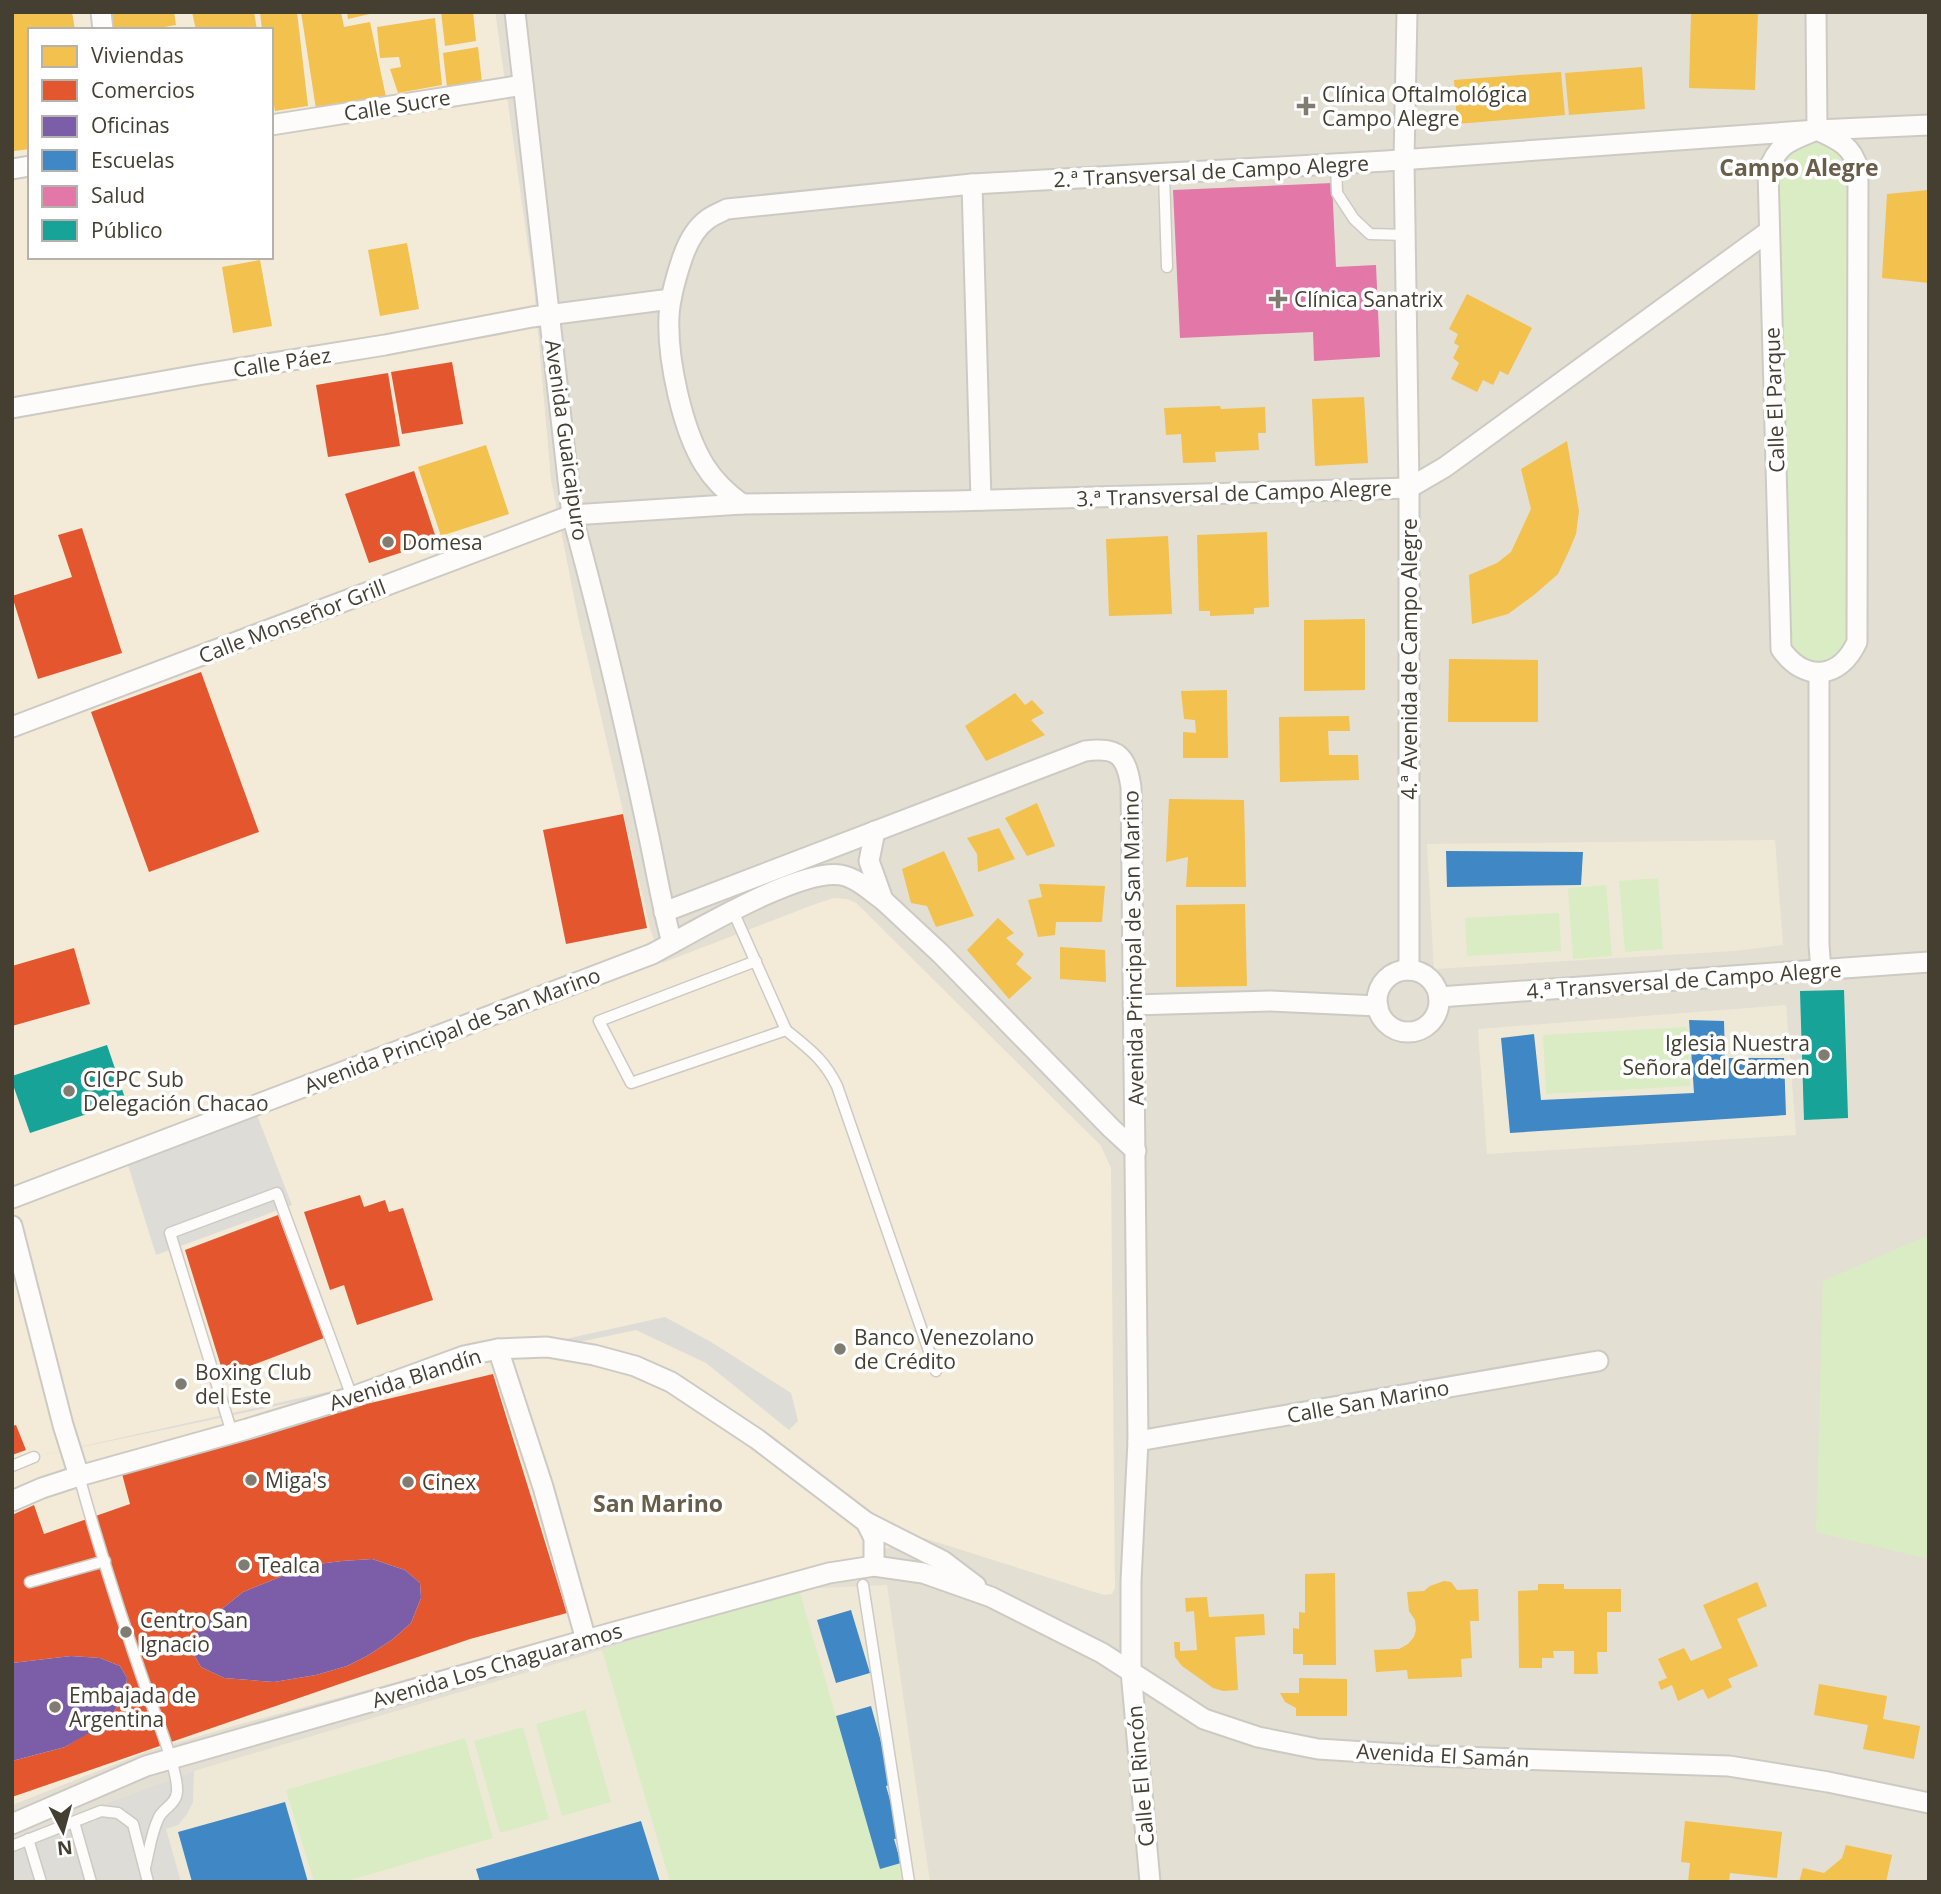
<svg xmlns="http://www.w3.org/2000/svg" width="1941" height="1894" font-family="'Open Sans',sans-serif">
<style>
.residential{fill:#e4dfd3}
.commercial{fill:#f3ead7;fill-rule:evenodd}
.education{fill:#eee9d7}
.green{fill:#daecc3}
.parking{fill:#dedcd6}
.homes{fill:#f2c14e}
.shops{fill:#e4572e;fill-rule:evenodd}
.offices{fill:#7b5ea7}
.schools{fill:#3f88c5}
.health{fill:#e377a8}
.public{fill:#17a398}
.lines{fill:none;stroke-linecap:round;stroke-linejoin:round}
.service-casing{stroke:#cdcac4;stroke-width:13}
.minor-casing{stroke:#cdcac4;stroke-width:23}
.service{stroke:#fdfcfb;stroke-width:10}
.minor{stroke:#fdfcfb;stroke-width:19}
.poi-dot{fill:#807c71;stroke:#fff;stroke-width:2.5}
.labels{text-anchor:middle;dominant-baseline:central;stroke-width:7;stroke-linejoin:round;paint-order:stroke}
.poi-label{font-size:21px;fill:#453f32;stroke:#fff;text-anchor:start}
.street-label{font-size:21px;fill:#453f32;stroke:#fff}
.neighbourhood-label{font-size:23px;font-weight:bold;fill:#685e49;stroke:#fff}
</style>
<rect width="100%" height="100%" fill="#efede6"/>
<polygon class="residential" points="495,12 1929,12 1929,1882 12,1882 12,1805 148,1751 240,1724 604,1626 808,1568 856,1558 921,1537 1105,1595 1101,1146 856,903 834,898 663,964 650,929 578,618 551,481 534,290"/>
<path class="commercial" d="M12,12H495L534,290L551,481L578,618L650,929L662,963L818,903L834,898L847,899L856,903L1101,1146L1111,1168L1115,1588L1112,1594L1105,1595L1094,1592L921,1537L856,1558L808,1568L604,1626L240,1724L148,1751L12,1805ZM30,30H271V257H30Z"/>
<g class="education">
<polygon points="1775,840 1783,945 1734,951 1434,969 1427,844"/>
<polygon points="1786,1005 1796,1135 1487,1154 1478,1029"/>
<polygon points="887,1585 930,1882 12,1882 12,1838 194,1771 602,1650 799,1589"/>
</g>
<g class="green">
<polygon points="1817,130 1855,156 1857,642 1832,670 1789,659 1774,155"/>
<polygon points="1658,878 1663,949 1625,952 1619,881"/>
<polygon points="1606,885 1612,956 1573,959 1568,888"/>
<polygon points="1559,913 1561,951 1467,956 1465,918"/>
<polygon points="1687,1027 1690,1086 1546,1094 1543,1035"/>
<polygon points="1929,1235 1929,1559 1816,1532 1823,1281"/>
<polygon points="799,1589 880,1868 901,1863 904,1882 670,1882 602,1650"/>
<polygon points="585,1710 611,1802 562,1816 536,1724"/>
<polygon points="523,1727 549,1819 500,1833 474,1741"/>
<polygon points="465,1738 493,1838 344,1882 314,1882 286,1790"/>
</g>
<g class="parking">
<polygon points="257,1115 292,1205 156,1255 128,1165"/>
<polygon points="665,1317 711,1342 791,1393 798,1421 789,1430 706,1363 636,1330 34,1457"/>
<polygon points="194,1771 193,1802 187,1814 178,1825 166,1829 181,1882 12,1882 12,1838"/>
</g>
<g class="homes">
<polygon points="12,12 72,12 75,30 30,30 30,149 14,151 12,137"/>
<polygon points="111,12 174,12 176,25 147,30 113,30"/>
<polygon points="192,12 254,12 257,30 196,30"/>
<polygon points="260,12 297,12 308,106 275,111 271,88 271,30 262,30"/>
<polygon points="301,12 341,12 344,27 370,22 386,97 316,109"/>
<polygon points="347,12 374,12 374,13 348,19"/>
<polygon points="441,12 473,12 476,41 445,46"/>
<polygon points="1691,12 1758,12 1755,90 1689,88"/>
<polygon points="435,18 442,85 398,93 390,69 401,67 399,57 380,58 377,27"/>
<polygon points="478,47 482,83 447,87 443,53"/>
<polygon points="1642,67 1645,109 1569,115 1565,73"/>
<polygon points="1561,72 1565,115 1457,124 1454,80"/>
<polygon points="1929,190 1929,283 1882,278 1887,194"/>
<polygon points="407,243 419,309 380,316 368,250"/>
<polygon points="260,260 272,326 233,333 222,267"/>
<polygon points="1467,294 1532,328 1508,375 1500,371 1493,385 1483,380 1477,392 1451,379 1459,363 1453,358 1459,346 1454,343 1458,334 1449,329"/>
<polygon points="1364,397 1368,463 1315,466 1312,399"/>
<polygon points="1220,406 1221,409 1265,407 1266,433 1258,433 1259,450 1215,452 1216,462 1183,463 1181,434 1166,435 1164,408"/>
<polygon points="1567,441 1579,511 1576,534 1569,551 1558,574 1534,595 1508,614 1472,624 1469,575 1497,563 1511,552 1531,509 1521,469"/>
<polygon points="486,445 509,514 441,536 418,467"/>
<polygon points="1267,532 1269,607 1254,608 1254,614 1210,616 1210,611 1199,611 1197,535"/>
<polygon points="1168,536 1172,614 1109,616 1106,539"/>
<polygon points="1365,619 1365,690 1304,691 1304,620"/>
<polygon points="1449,659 1538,660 1538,722 1448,722"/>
<polygon points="1227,690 1228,758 1183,758 1183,732 1196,733 1195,720 1184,719 1181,691"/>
<polygon points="1015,693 1025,705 1032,700 1044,713 1031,720 1045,735 986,761 965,726"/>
<polygon points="1349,716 1350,731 1328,731 1329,755 1358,755 1359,780 1280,782 1279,717"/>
<polygon points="1169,799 1244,800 1246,887 1186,887 1188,857 1166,862"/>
<polygon points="1037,803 1055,846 1027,856 1005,818"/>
<polygon points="999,828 1015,859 978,872 977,854 967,838"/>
<polygon points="944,851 974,916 936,927 927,906 911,903 902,869"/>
<polygon points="1039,884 1105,886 1102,922 1056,922 1055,935 1038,937 1028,900 1042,897"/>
<polygon points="1245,904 1247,986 1176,987 1176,905"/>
<polygon points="998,918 1014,933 1006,938 1024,954 1016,964 1032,978 1009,999 967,950"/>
<polygon points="1060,947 1105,950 1106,982 1060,979"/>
<polygon points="1335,1573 1336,1665 1303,1665 1303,1654 1293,1654 1293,1628 1299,1629 1299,1612 1305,1613 1305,1574"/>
<polygon points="1444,1581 1451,1582 1457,1590 1478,1589 1479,1621 1470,1621 1472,1658 1461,1659 1462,1677 1408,1679 1407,1670 1376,1672 1374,1650 1399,1649 1408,1644 1414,1637 1416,1630 1415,1620 1409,1611 1407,1592 1424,1591 1430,1586"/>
<polygon points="1757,1582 1767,1606 1737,1619 1758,1666 1728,1679 1732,1687 1708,1699 1703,1689 1678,1701 1672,1685 1661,1690 1658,1682 1667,1678 1658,1659 1684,1648 1691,1661 1722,1648 1703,1605"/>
<polygon points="1538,1584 1564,1584 1564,1589 1621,1589 1621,1612 1607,1612 1607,1652 1597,1652 1598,1674 1574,1674 1574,1651 1553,1651 1554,1658 1542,1658 1542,1668 1519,1668 1518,1591 1538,1590"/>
<polygon points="1207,1597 1209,1617 1264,1614 1265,1635 1235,1637 1238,1690 1223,1691 1213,1688 1182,1666 1175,1657 1174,1642 1180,1642 1180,1651 1197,1650 1194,1611 1186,1612 1185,1598"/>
<polygon points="1299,1678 1347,1679 1347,1716 1296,1716 1296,1708 1285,1702 1280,1693 1299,1693"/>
<polygon points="1819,1684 1887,1696 1883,1719 1920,1726 1914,1759 1863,1749 1868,1725 1814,1715"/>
<polygon points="1685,1821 1782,1832 1777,1878 1730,1873 1729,1882 1688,1882 1690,1863 1681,1862"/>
<polygon points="1846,1845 1892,1855 1886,1882 1799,1882 1803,1868 1824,1873 1842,1858"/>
</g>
<g class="shops">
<polygon points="452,362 463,424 402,434 391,372"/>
<polygon points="388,373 400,446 328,457 316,385"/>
<polygon points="414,471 437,541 369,563 345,494"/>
<polygon points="82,528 122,653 38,679 12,596 72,577 58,535"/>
<polygon points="201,672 259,832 149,872 91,712"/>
<polygon points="623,814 647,928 566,944 543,830"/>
<polygon points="74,948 90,1004 12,1026 12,966"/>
<polygon points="360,1195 364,1207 385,1200 389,1212 403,1208 433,1300 357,1325 344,1285 330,1290 304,1212"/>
<polygon points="278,1215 324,1338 224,1376 185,1250"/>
<path d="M493,1374L567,1613L470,1639L12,1797V1761L65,1747L108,1720L125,1696L127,1678L120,1666L100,1658L71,1656L12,1663V1515L34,1505L44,1534L130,1504L121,1470L303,1419ZM372,1559L405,1570L420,1583L421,1598L411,1623L393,1639L367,1656L347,1666L316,1675L274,1682L224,1678L201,1667L193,1653V1639L208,1620L243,1592L310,1565L342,1561Z"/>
<polygon points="16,1425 26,1450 12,1455 12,1426"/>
</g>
<g class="offices">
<polygon points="372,1559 405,1570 420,1583 421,1598 411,1623 393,1639 367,1656 347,1666 316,1675 274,1682 224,1678 201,1667 193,1653 193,1639 208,1620 243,1592 310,1565 342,1561"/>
<polygon points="71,1656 100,1658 120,1666 127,1678 125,1696 108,1720 87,1734 65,1747 12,1761 12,1663"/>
</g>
<g class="schools">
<polygon points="1446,851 1583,852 1581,885 1447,887"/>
<polygon points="1689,1020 1724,1021 1725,1058 1784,1058 1786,1115 1510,1133 1501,1038 1534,1034 1541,1100 1694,1093"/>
<polygon points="851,1610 870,1673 836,1683 817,1620"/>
<polygon points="871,1706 893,1784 886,1786 901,1838 894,1839 901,1863 880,1869 836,1716"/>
<polygon points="285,1802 308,1882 192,1882 178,1832"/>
<polygon points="641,1821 660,1882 480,1882 476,1869"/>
</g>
<polygon class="health" points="1332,183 1336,267 1376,265 1380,357 1314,361 1313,332 1180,338 1173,190"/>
<g class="public">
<polygon points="1844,990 1848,1118 1804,1120 1800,991"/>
<polygon points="107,1045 126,1101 30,1133 12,1082 12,1076"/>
</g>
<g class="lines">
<defs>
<g id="service">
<polyline points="1336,165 1337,193 1354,219 1370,234 1406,235"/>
<polyline points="1164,174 1167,267"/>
<polyline points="733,911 786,1030 631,1083 599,1021 756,961"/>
<path d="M786,1030C809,1049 824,1059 837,1086L936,1371"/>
<polyline points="232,1433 170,1233 277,1193 352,1397"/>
<polyline points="12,1466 34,1457"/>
<path d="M79,1476C100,1552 124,1626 150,1700C157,1718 179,1775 177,1792C176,1804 164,1808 159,1817C151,1833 149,1852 145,1868"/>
<polyline points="30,1582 105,1561"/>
<polyline points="863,1585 909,1882"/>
<polyline points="74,1822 91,1882"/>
<polyline points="28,1839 41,1882"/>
<polyline points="12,1846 101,1811 118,1813 133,1824 148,1882"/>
</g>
<g id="minor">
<polyline points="101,12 103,30"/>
<path d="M515,12L572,515C600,617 624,720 646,823C655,863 661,903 672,943"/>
<polyline points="1407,12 1404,160 1409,488 1409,970"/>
<polyline points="1816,12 1817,130"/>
<polyline points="271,125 523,85"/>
<path d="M1817,130C1837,139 1853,146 1858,169L1857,642C1840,679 1805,683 1781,649L1768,171C1778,143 1790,141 1817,130Z"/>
<polyline points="12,169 30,166"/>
<polyline points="972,184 981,500"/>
<polyline points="12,408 198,375 385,345 532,317 671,299"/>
<path d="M742,504C727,493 715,482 705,466C682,430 667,358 669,316C670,296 676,277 682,259C687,244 695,228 708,219C713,215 721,212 727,209L972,184L1386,161L1817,130L1929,125"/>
<polyline points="1819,674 1819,945 1821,970"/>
<polyline points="12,727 572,515 742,504 954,501 1409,488 1445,467 1769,231"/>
<polyline points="875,831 869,861 883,900 941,954 1111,1128 1136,1151"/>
<path d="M664,912L1085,751C1118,747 1126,755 1131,787L1138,1441L1131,1581V1671L1150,1882"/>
<circle cx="1408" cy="1001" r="31"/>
<polyline points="1439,997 1929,962"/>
<polyline points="1133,1005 1270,1001 1378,1006"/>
<path d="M12,1198L652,954C692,933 799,868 841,875C857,878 870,891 883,900"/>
<polyline points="12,1226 63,1425 79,1476"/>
<polyline points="498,1349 543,1487 586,1640"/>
<polyline points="1138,1441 1598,1361"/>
<polyline points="12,1501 42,1488 79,1476 247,1429 352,1397 464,1356 498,1349 547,1347 594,1355 635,1366 671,1382 757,1439 866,1522 943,1561 976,1586"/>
<polyline points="866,1522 874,1538 874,1566"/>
<polyline points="12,1824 146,1766 586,1640 829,1573 874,1566 923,1573 991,1597 1102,1653 1204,1719 1258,1737 1318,1749 1430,1756 1729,1766 1828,1782 1929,1803"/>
</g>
</defs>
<use href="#service" class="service-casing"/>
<use href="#minor" class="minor-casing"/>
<use href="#service" class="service"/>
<use href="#minor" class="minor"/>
</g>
<g class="poi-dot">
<path d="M1302.5 95.5h7v7h7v7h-7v7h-7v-7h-7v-7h7z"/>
<path d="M1274.5 288.5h7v7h7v7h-7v7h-7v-7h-7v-7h7z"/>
<circle cx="388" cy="542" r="7"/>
<circle cx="1824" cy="1055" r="7"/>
<circle cx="69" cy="1091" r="7"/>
<circle cx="840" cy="1349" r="7"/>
<circle cx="181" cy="1384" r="7"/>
<circle cx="251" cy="1480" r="7"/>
<circle cx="408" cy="1482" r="7"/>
<circle cx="244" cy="1565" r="7"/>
<circle cx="126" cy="1632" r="7"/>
<circle cx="55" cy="1707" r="7"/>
</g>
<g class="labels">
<g class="poi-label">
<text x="1322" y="94">Clínica Oftalmológica<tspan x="1322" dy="24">Campo Alegre</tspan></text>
<text x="1294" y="299">Clínica Sanatrix</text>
<text x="402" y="542">Domesa</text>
<text x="1810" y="1043" text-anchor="end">Iglesia Nuestra<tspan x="1810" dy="24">Señora del Carmen</tspan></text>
<text x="83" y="1079">CICPC Sub<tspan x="83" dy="24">Delegación Chacao</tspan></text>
<text x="854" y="1337">Banco Venezolano<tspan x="854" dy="24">de Crédito</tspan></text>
<text x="195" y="1372">Boxing Club<tspan x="195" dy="24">del Este</tspan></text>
<text x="265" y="1480">Miga's</text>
<text x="422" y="1482">Cinex</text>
<text x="258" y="1565">Tealca</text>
<text x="140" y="1620">Centro San<tspan x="140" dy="24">Ignacio</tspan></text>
<text x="69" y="1695">Embajada de<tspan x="69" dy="24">Argentina</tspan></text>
</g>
<g class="street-label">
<text transform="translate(397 105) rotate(-9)">Calle Sucre</text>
<text transform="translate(1211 171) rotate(-3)">2.ª Transversal de Campo Alegre</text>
<text transform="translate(282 362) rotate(-9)">Calle Páez</text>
<text transform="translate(1774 400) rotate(-92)">Calle El Parque</text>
<text transform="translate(567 440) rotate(82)">Avenida Guaicaipuro</text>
<text transform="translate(1234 493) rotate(-2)">3.ª Transversal de Campo Alegre</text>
<text transform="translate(292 621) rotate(-21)">Calle Monseñor Grill</text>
<text transform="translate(1409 659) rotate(-90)">4.ª Avenida de Campo Alegre</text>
<text transform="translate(1133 948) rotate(-91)">Avenida Principal de San Marino</text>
<text transform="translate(1684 980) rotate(-4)">4.ª Transversal de Campo Alegre</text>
<text transform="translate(452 1030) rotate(-21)">Avenida Principal de San Marino</text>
<text transform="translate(405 1379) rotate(-18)">Avenida Blandín</text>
<text transform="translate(1368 1401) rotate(-10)">Calle San Marino</text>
<text transform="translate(497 1665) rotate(-16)">Avenida Los Chaguaramos</text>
<text transform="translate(1443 1755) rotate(3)">Avenida El Samán</text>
<text transform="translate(1140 1776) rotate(-95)">Calle El Rincón</text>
</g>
<g class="neighbourhood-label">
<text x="1799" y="167">Campo Alegre</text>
<text x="658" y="1503">San Marino</text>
</g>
</g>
<rect width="1941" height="1894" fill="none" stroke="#453f32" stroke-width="28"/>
<rect x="28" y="28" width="245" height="231" fill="#ffffff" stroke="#b5b2ad" stroke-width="2"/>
<rect x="42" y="46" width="35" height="21" fill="#f2c14e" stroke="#b5b2ad" stroke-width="2"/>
<text x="91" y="63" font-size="21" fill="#453f32">Viviendas</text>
<rect x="42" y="80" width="35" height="21" fill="#e4572e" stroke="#b5b2ad" stroke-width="2"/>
<text x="91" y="98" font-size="21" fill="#453f32">Comercios</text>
<rect x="42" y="116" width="35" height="21" fill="#7b5ea7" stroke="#b5b2ad" stroke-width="2"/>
<text x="91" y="133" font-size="21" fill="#453f32">Oficinas</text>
<rect x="42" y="150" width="35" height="21" fill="#3f88c5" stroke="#b5b2ad" stroke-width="2"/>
<text x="91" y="168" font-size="21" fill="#453f32">Escuelas</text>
<rect x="42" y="186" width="35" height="21" fill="#e377a8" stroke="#b5b2ad" stroke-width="2"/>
<text x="91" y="203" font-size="21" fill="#453f32">Salud</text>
<rect x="42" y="220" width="35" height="21" fill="#17a398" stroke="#b5b2ad" stroke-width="2"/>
<text x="91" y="238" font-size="21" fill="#453f32">Público</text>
<g transform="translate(63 1831) rotate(174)" stroke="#ffffff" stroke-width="5" paint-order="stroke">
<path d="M0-5L12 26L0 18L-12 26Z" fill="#453f32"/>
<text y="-10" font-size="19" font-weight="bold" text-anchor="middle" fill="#453f32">N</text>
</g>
</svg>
